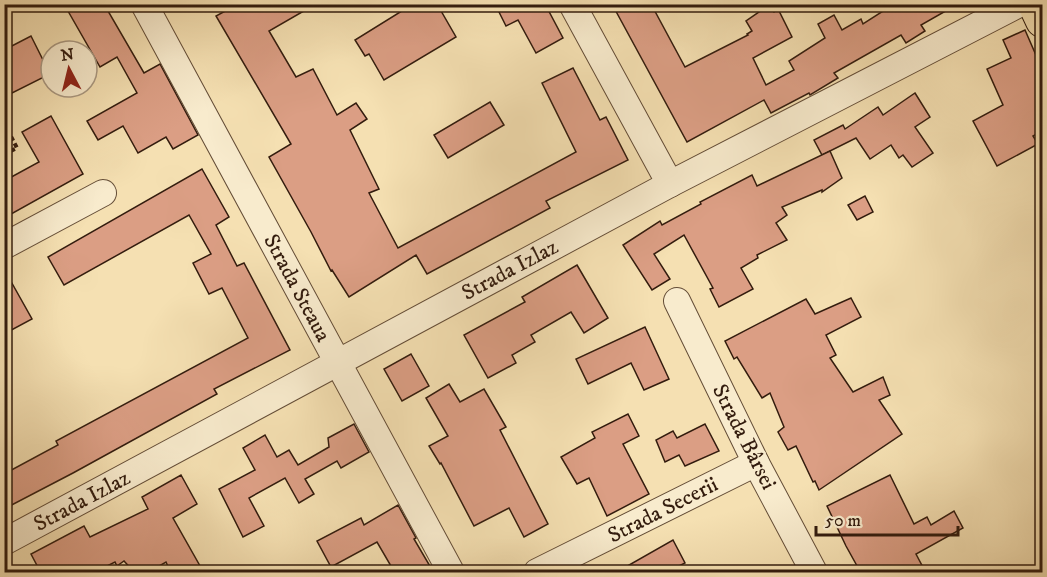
<svg xmlns="http://www.w3.org/2000/svg" width="1047" height="577" font-family="'IM FELL DW Pica',serif">
<style>
.building{fill:#db9e84;stroke:#331c0e;stroke-width:1.5}
.lines{fill:none;stroke-linecap:round;stroke-linejoin:round}
.minor-casing{stroke:#644d37;stroke-width:28}
.major-casing{stroke:#331c0e;stroke-width:34}
.path{stroke:#331c0e;stroke-width:4;stroke-dasharray:4.5 3;stroke-linecap:butt}
.minor{stroke:#f8ebcd;stroke-width:26}
.major{stroke:#f5e0b2;stroke-width:32}
.labels{text-anchor:middle;dominant-baseline:central;stroke-width:5;stroke-linejoin:round;paint-order:stroke}
.street-label{font-size:22px;fill:#331c0e;stroke:#f8ebcd}
</style>
<rect width="100%" height="100%" fill="#f5e0b2"/>
<filter id="stains"><feTurbulence type="fractalNoise" baseFrequency=".00333" numOctaves="4"/><feColorMatrix values="0 0 0 0 .2 0 0 0 0 .09 0 0 0 0 .02 0 0 0 .5 -.17"/></filter>
<radialGradient id="worn" r=".72"><stop offset=".6" stop-color="#630" stop-opacity="0"/><stop offset="1" stop-color="#630" stop-opacity=".3"/></radialGradient>
<g class="building">
<polygon points="64,4 104,4 144,73 160,64 198,135 173,149 166,137 138,153 123,126 98,140 87,121 137,93 117,57 100,67"/>
<polygon points="238,4 316,4 269,31 296,77 313,69 337,115 356,103 367,119 350,130 379,189 369,193 398,248 576,152 542,83 573,68 600,120 606,117 628,160 546,201 550,208 427,274 416,255 349,297 332,270 331,271 311,232 269,157 291,144 216,16"/>
<polygon points="413,4 437,4 456,37 384,80 369,54 365,56 355,40"/>
<polygon points="495,4 545,4 563,38 536,53 518,20 506,26"/>
<polygon points="612,4 651,4 685,67 748,35 747,34 752,31 746,21 769,5 774,12 778,9 792,37 753,58 766,85 794,70 789,61 825,38 818,24 834,15 842,30 861,19 863,24 894,4 958,4 921,25 925,31 906,43 901,35 834,73 838,78 810,95 809,93 771,113 764,100 687,142"/>
<polygon points="1025,30 1042,69 1042,131 1033,136 1038,144 997,166 973,121 1003,105 987,69 1011,58 1003,40"/>
<polygon points="31,36 50,74 4,97 4,50"/>
<polygon points="915,93 930,117 915,127 933,153 912,167 903,155 899,158 891,145 870,159 856,138 822,155 814,140 843,125 845,129 878,107 883,115"/>
<polygon points="490,102 504,125 448,158 434,135"/>
<polygon points="51,116 83,174 4,218 4,181 39,162 22,132"/>
<polygon points="830,151 842,178 822,192 822,190 782,207 787,215 776,223 787,240 757,255 758,258 741,268 753,289 719,307 710,289 713,288 684,235 654,254 670,279 652,290 623,245 660,221 662,225 701,204 700,202 752,175 757,186"/>
<polygon points="202,169 229,217 216,225 237,266 244,263 290,350 214,389 217,394 73,473 4,509 4,474 58,445 56,441 248,338 222,288 209,294 193,263 211,254 189,215 64,285 48,257"/>
<polygon points="865,196 873,212 857,220 848,205"/>
<polygon points="577,265 608,318 584,333 571,312 531,335 535,342 512,355 516,363 488,378 464,335 525,302 522,297"/>
<polygon points="4,269 32,319 4,334"/>
<polygon points="851,298 861,317 826,335 836,355 830,358 853,392 883,377 890,395 879,400 902,434 819,490 815,481 813,482 796,446 788,450 778,432 784,427 770,393 762,398 737,357 734,359 725,341 806,299 815,314"/>
<polygon points="645,327 669,379 644,390 631,363 588,384 576,359"/>
<polygon points="411,354 429,386 402,401 384,369"/>
<polygon points="449,384 460,402 484,389 506,427 500,430 548,524 524,537 509,508 474,526 441,463 440,464 429,446 448,436 426,398"/>
<polygon points="628,414 639,436 623,444 649,494 607,516 589,478 577,484 561,457 595,438 592,432"/>
<polygon points="354,424 369,452 341,468 337,461 305,479 314,494 299,503 285,478 249,498 264,526 243,537 219,489 255,470 243,448 265,435 277,457 289,450 298,465 329,447 328,438"/>
<polygon points="705,424 719,451 685,466 679,455 665,462 656,440 673,431 677,438"/>
<polygon points="181,475 197,504 173,518 204,573 171,573 166,562 154,569 152,566 135,573 124,561 117,566 115,562 93,573 41,573 31,554 84,526 90,537 148,509 142,497"/>
<polygon points="890,475 914,524 927,517 931,525 954,511 963,528 916,554 926,573 861,573 846,546 827,506"/>
<polygon points="398,505 416,538 414,539 434,573 395,573 377,542 331,567 317,541 361,518 364,525"/>
<polygon points="673,540 685,563 665,573 615,573"/>
</g>
<g class="lines">
<defs>
<g id="minor">
<polyline points="144,4 451,572"/>
<polyline points="572,4 670,184"/>
<polyline points="4,246 103,193"/>
<polyline points="677,301 756,463 814,572"/>
<polyline points="4,542 670,184 1019,4"/>
<polyline points="537,572 756,463"/>
</g>
<polyline id="major" points="1034,4 1042,21"/>
</defs>
<use href="#minor" class="minor-casing"/>
<use href="#major" class="major-casing"/>
<polyline class="path" points="4,154 17,148 7,129"/>
<use href="#minor" class="minor"/>
<use href="#major" class="major"/>
</g>
<g class="labels">
<g class="street-label">
<text transform="translate(510 270) rotate(-28)">Strada Izlaz</text>
<text transform="translate(297 288) rotate(62)">Strada Steaua</text>
<text transform="translate(744 437) rotate(63)">Strada Bârsei</text>
<text transform="translate(82 501) rotate(-28)">Strada Izlaz</text>
<text transform="translate(663 510) rotate(-27)">Strada Secerii</text>
</g>
</g>
<rect width="1047" height="577" fill="none" stroke="#f5e0b2" stroke-width="24"/>
<rect x="6" y="6" width="1035" height="565" fill="none" stroke="#331c0e" stroke-width="3"/>
<rect x="12" y="12" width="1023" height="553" fill="none" stroke="#331c0e" stroke-width="1.5"/>
<g transform="translate(69 69) rotate(353)"><circle r="28" fill="#f8ebcd" stroke="#a99881" stroke-width="1.5"/>
<path d="M0-4.5L10 22L0 15L-10 22Z" fill="#8f2418"/>
<text y="-9" font-size="16" font-weight="bold" text-anchor="middle" fill="#331c0e">N</text>
</g>
<path d="M816 526v9h142v-9" fill="none" stroke="#331c0e" stroke-width="3"/>
<text x="825" y="526" font-size="18" fill="#331c0e" stroke="#f8ebcd" stroke-width="4.5" paint-order="stroke">50 m</text>
<rect width="100%" height="100%" filter="url(#stains)"/>
<rect width="100%" height="100%" fill="url(#worn)"/>
</svg>
